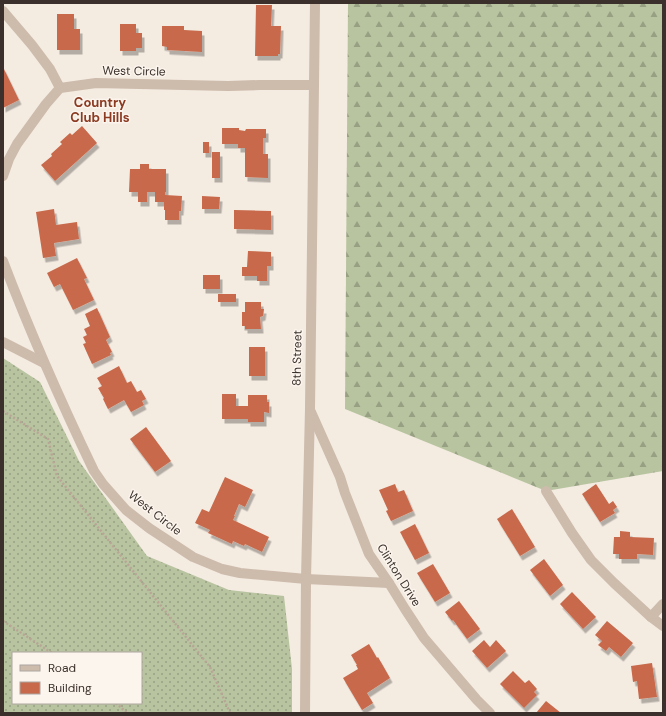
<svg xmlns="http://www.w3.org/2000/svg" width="666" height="716" font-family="'DM Sans',sans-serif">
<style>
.grass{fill:url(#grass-dots);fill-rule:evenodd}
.forest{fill:url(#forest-firs)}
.building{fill:#c8694b;filter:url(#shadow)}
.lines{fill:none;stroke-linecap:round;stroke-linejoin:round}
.path{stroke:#b9a596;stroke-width:2.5;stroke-dasharray:2 2;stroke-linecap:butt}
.street{stroke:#cdbbac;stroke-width:10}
.labels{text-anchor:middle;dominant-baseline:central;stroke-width:3;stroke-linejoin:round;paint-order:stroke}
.street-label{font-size:12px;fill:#3b302b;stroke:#fbf5ee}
.neighbourhood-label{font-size:13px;font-weight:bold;fill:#8c3b22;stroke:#fbf5ee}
</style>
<defs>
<pattern id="grass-dots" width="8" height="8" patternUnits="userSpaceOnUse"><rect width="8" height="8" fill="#b8c4a0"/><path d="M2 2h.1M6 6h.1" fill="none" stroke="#97a083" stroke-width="1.8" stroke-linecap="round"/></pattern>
<pattern id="forest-firs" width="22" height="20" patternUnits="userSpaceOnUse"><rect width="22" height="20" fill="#b8c4a0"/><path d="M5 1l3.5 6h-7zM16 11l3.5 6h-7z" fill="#97a083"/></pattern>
<filter id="shadow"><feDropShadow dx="2.5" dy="4.5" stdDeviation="0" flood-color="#0004"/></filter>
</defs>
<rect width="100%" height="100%" fill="#f4ebe1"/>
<path class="grass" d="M3,358L40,382L79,461L147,556L229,590L284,596L292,669V713H3ZM13,653H141V703H13Z"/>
<polygon class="forest" points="348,3 663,3 663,471 546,491 345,409"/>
<g class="building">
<polygon points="256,5 272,5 271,26 281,26 280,54 278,54 278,56 255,56"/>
<polygon points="57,14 74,14 74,29 80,29 80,50 57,50"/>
<polygon points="120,24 136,24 136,33 142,33 142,48 136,48 136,51 120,51"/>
<polygon points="162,26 184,26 184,30 202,31 202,52 167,50 167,47 162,46"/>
<polygon points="3,67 19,100 3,108"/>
<polygon points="82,126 97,143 55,181 41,165 52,156 51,154 62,144 60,142 70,133 72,135"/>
<polygon points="222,128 239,128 239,130 245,131 246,129 266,129 266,138 263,138 263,154 268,154 268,178 245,177 245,148 238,148 238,144 222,144"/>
<rect x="203" y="142" width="6" height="11"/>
<rect x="212" y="152" width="8" height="26"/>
<polygon points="140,164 149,164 149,169 166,169 166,192 165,192 165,195 182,196 181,211 179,211 179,220 165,220 165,210 164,210 164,202 155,202 155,192 147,192 147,202 138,202 138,192 129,192 130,169 140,169"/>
<polygon points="202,196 220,197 219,209 202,209"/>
<polygon points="54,209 56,225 77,222 79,239 54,243 56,256 43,258 36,212"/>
<polygon points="234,210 271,211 271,230 234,229"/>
<polygon points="248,251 271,252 271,266 267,266 267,281 257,281 257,276 242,276 242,267 247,267"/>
<polygon points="77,258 87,278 84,279 94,300 73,310 60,284 54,287 47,273"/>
<rect x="203" y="275" width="17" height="14"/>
<rect x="218" y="294" width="18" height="8"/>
<polygon points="245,302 261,302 261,309 264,309 263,316 260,317 261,329 245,329 245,326 242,326 242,312 245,312"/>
<polygon points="97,308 110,337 106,340 112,352 110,353 111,355 92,364 83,344 86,343 83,337 87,335 84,329 90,326 85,314"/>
<rect x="249" y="347" width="16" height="29"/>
<polygon points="119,366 127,383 131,381 137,392 141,390 146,399 142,401 144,405 131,412 124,400 108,409 103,399 104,398 98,388 102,386 97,378"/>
<polygon points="222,394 236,394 236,406 248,406 248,395 267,395 267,402 269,402 269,413 264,412 264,422 248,422 248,419 222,419"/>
<polygon points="146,427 171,461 155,472 130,439"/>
<polygon points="225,477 253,490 245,507 239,504 234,516 235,516 233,520 269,537 262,552 245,544 244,546 233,541 232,544 208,533 210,530 195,523 202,509 209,512"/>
<polygon points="395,484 398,492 404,490 413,511 391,521 386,511 388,510 379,490"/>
<polygon points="596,484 609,504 613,501 617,507 613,510 615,513 600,522 582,494"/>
<polygon points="512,509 535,547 520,556 497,519"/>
<polygon points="415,524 429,553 415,560 400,532"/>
<polygon points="620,531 630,532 630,537 654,538 653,555 637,554 637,559 619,559 619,554 613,554 614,537 620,537"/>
<polygon points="544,559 563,585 550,596 530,570"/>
<polygon points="433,564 450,593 435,602 417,573"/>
<polygon points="572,592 596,617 583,629 560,604"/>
<polygon points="459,601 480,629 467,639 453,620 452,621 445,612"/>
<polygon points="607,621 633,643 621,657 609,647 606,651 598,645 602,641 595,635"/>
<polygon points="484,640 490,647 496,640 506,651 487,668 472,651"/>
<polygon points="369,644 377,658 378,657 390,678 367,693 373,703 362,710 343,678 358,669 356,665 357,665 351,655"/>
<polygon points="652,663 657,697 639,699 637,681 633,682 631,666"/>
<polygon points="513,671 525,683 529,680 537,689 534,692 537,695 524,708 500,684"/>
<polygon points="546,701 561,713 536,713"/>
</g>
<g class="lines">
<g class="path">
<polyline points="3,411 48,439 57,476 210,667 230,713"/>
<polyline points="3,621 52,653"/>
<polyline points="116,703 127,713"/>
</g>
<g class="street">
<polyline points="3,11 32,45 50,69 60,88"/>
<polyline points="3,176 9,159 17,144 46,104 60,88 96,83 228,86 260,85 314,85"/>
<path d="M3,261C30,332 61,402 94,471L103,484L126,510L149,528L193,557L222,569L240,573L306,579L389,583"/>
<polyline points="3,342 44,363"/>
<polyline points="311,412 340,477 345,493 369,554 389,583 405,609 424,638 477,700 490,713"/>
<polyline points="546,491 572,533 591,560 614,583 651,617 663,626"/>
<polyline points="651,617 663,604"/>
<polyline points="305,713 306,579 310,409 315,3"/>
</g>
</g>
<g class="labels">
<g class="street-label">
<text transform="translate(134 71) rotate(1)">West Circle</text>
<text transform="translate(297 358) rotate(-89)">8th Street</text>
<text transform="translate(155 513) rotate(38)">West Circle</text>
<text transform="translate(399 575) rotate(58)">Clinton Drive</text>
</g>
<g class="neighbourhood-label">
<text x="100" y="102">Country<tspan x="100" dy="15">Club Hills</tspan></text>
</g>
</g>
<rect width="666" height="716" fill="none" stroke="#3b302b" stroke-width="8"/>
<rect x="12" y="652" width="130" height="52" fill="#fbf5ee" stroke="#aea6a0"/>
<rect x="20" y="665" width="20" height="6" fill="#cdbbac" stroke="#aea6a0"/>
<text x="48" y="672" font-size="12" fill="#3b302b">Road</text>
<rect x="20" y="682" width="20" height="12" fill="#c8694b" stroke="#aea6a0"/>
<text x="48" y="692" font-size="12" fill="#3b302b">Building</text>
</svg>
